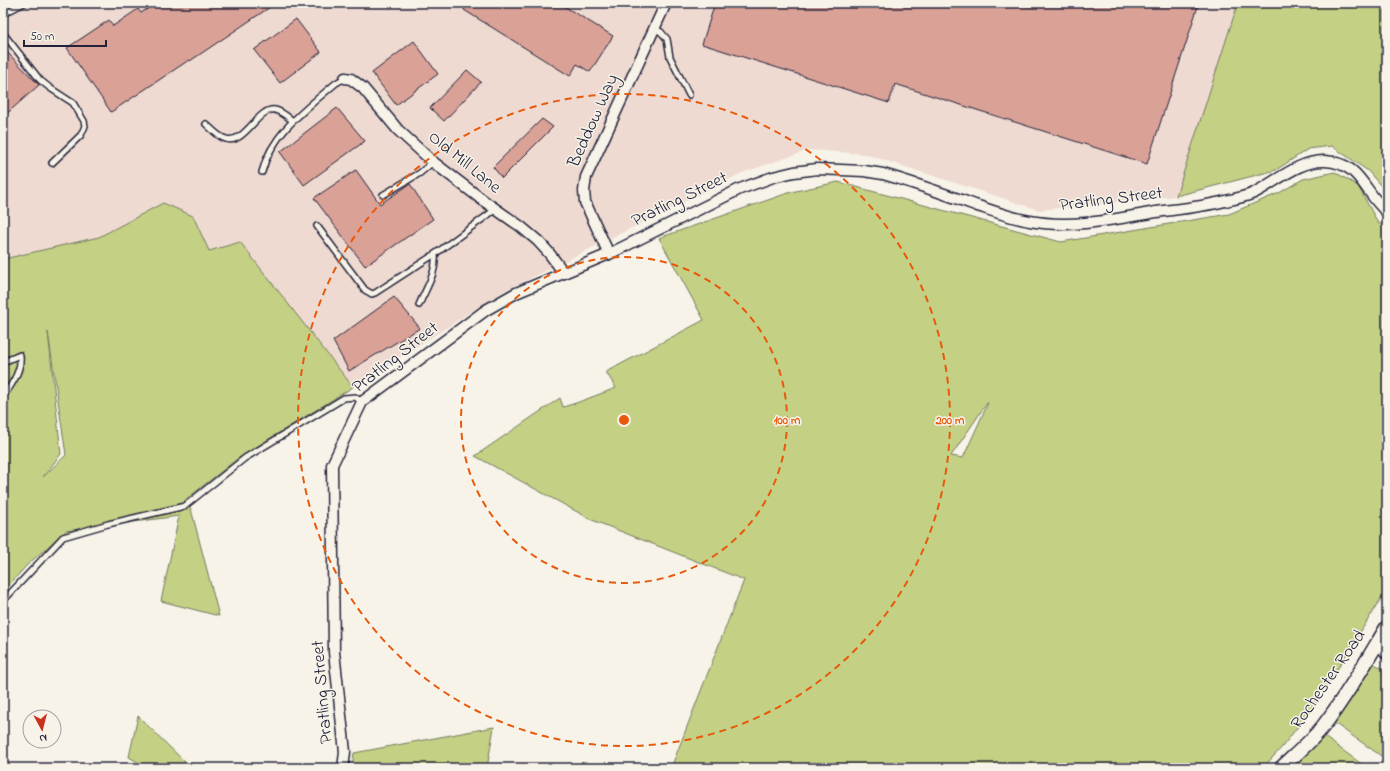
<svg xmlns="http://www.w3.org/2000/svg" width="1390" height="771" font-family="'Indie Flower',sans-serif">
<style>
.built{fill:#eedad0}
.green{fill:#c4d084;stroke:#737960;fill-rule:evenodd}
.building{fill:#daa197;stroke:#22223b}
.lines{fill:none;stroke-linecap:round;stroke-linejoin:round}
.service-casing{stroke:#22223b;stroke-width:8}
.minor-casing{stroke:#22223b;stroke-width:13}
.tertiary-casing{stroke:#22223b;stroke-width:16}
.service{stroke:#f7f3e8;stroke-width:5}
.minor{stroke:#f7f3e8;stroke-width:10}
.tertiary{stroke:#f7f3e8;stroke-width:13}
.ring{fill:none;stroke:#e8590c;stroke-width:2;stroke-dasharray:7 5}
.labels{text-anchor:middle;dominant-baseline:central;stroke-width:3;stroke-linejoin:round;paint-order:stroke}
.street-label{font-size:18px;fill:#22223b;stroke:#f7f3e8}
.centre{fill:#e8590c;stroke:#f7f3e8;stroke-width:2}
.ring-label{font-size:12px;text-anchor:middle;font-weight:bold;fill:#e8590c;stroke:#f7f3e8;stroke-width:3;stroke-linejoin:round;paint-order:stroke}
</style>
<rect width="100%" height="100%" fill="#f7f3e8"/>
<filter id="ink" filterUnits="userSpaceOnUse"><feTurbulence type="fractalNoise" baseFrequency=".025" numOctaves="2"/><feDisplacementMap in="SourceGraphic" scale="8" xChannelSelector="R" yChannelSelector="G"/><feConvolveMatrix kernelMatrix="1 2 1 2 8 2 1 2 1" color-interpolation-filters="sRGB"/></filter>
<g filter="url(#ink)">
<polygon class="built" points="3,3 1297,3 1276,170 1176,196 1039,210 865,154 809,150 742,173 501,293 353,387 240,242 209,251 3,257"/>
<g class="green">
<polygon points="1238,3 1387,3 1387,193 1368,171 1332,146 1308,149 1276,170 1176,196"/>
<path d="M1335,172L1358,186L1378,223L1387,226V589L1317,702L1282,747L1263,768H800L798,767L797,768H671L744,580L592,520L475,456L560,398L563,407L576,403L616,388L606,372L704,320L659,238L791,192L838,182L1061,242L1229,214L1279,193L1303,179ZM988,403L963,458L951,456L987,403Z"/>
<path d="M163,203L193,216L209,251L240,242L353,387L237,459L184,501L191,509L219,616L161,601L179,516L66,531L27,565L3,592V257L8,258L99,237ZM48,332L66,455L43,477L61,454Z"/>
<polygon points="1374,664 1387,670 1387,760 1334,723"/>
<polygon points="138,716 191,768 144,766 129,757"/>
<polygon points="494,727 487,768 352,768 354,753"/>
<polygon points="1323,736 1367,768 1289,768"/>
</g>
<g class="building">
<polygon points="156,3 276,3 190,61 189,60 111,112 67,48 109,20 113,26 138,9 141,13"/>
<polygon points="468,3 559,3 613,36 590,72 577,64 570,76 464,10"/>
<polygon points="715,3 1199,3 1147,164 895,84 889,103 702,44"/>
<polygon points="296,19 321,52 280,83 254,50"/>
<polygon points="414,41 438,74 396,105 372,73"/>
<polygon points="3,48 39,85 3,117"/>
<polygon points="467,70 481,82 444,121 430,108"/>
<polygon points="337,108 365,141 304,185 280,152"/>
<polygon points="542,119 553,127 502,178 493,167"/>
<polygon points="356,170 380,204 410,184 433,219 365,266 314,198"/>
<polygon points="394,297 420,328 349,371 333,341"/>
</g>
<g class="lines">
<defs>
<g id="service">
<polyline points="3,14 24,3"/>
<polyline points="654,28 661,32 667,39 670,57 689,95"/>
<polyline points="3,33 40,80 50,88 73,103 84,121 85,126 81,135 52,163"/>
<path d="M206,124C212,129 218,137 226,139C245,145 258,107 275,110C281,111 288,117 293,121"/>
<path d="M262,172C272,133 307,108 336,83L345,78"/>
<polyline points="383,195 420,173 433,162"/>
<polyline points="317,226 365,290 372,294 375,293 435,254"/>
<path d="M419,305C426,288 437,273 435,254L496,209"/>
<path d="M3,362L20,355C22,369 12,385 3,396"/>
<polyline points="3,601 63,537 108,524 185,506 245,458 344,398 355,397 362,402"/>
<polyline points="1377,646 1387,658"/>
</g>
<g id="minor">
<polyline points="345,78 351,79 363,88 398,130 433,162 484,201 520,226 538,241 549,253 564,273"/>
<polyline points="609,254 585,202 584,191 586,177 666,3"/>
<path d="M343,768L345,752L334,652L332,465L362,402L486,310L516,293L609,254L740,189L773,177L794,172L817,169L864,171L883,174C914,183 945,194 975,205C993,211 1011,218 1030,221C1072,229 1115,219 1156,212C1179,209 1202,207 1225,201C1235,199 1245,197 1254,193C1276,182 1299,160 1325,161C1362,163 1363,192 1387,212"/>
</g>
<path id="tertiary" d="M1281,768C1296,754 1312,741 1324,725C1348,694 1367,660 1387,627"/>
</defs>
<use href="#service" class="service-casing"/>
<use href="#minor" class="minor-casing"/>
<use href="#tertiary" class="tertiary-casing"/>
<use href="#service" class="service"/>
<use href="#minor" class="minor"/>
<use href="#tertiary" class="tertiary"/>
</g>
</g>
<g class="ring">
<circle cx="624" cy="420" r="163"/>
<circle cx="624" cy="420" r="326"/>
</g>
<g class="labels">
<g class="street-label">
<text transform="translate(594 121) rotate(-66)">Beddow Way</text>
<text transform="translate(464 163) rotate(39)">Old Mill Lane</text>
<text transform="translate(680 200) rotate(-26)">Pratling Street</text>
<text transform="translate(1111 200) rotate(-7)">Pratling Street</text>
<text transform="translate(396 358) rotate(-38)">Pratling Street</text>
<text transform="translate(1329 680) rotate(-55)">Rochester Road</text>
<text transform="translate(323 692) rotate(-95)">Pratling Street</text>
</g>
</g>
<circle cx="624" cy="420" r="6" class="centre"/>
<g class="ring-label">
<text x="787" y="424">100 m</text>
<text x="950" y="424">200 m</text>
</g>
<rect width="1390" height="771" fill="none" stroke="#f7f3e8" stroke-width="16"/>
<rect x="8" y="8" width="1374" height="755" fill="none" stroke="#22223b" stroke-width="1.5" filter="url(#ink)"/>
<g transform="translate(42 729) rotate(173)"><circle r="19" fill="#f7f3e8" stroke="#a29fa3"/>
<path d="M0-3L7 15L0 10L-7 15Z" fill="#c8321e"/>
<text y="-6" font-size="11" font-weight="bold" text-anchor="middle" fill="#22223b">N</text>
</g>
<path d="M24 40v6h82v-6" fill="none" stroke="#22223b" stroke-width="2"/>
<text x="30" y="40" font-size="12" fill="#22223b" stroke="#f7f3e8" stroke-width="3" paint-order="stroke">50 m</text>
</svg>
